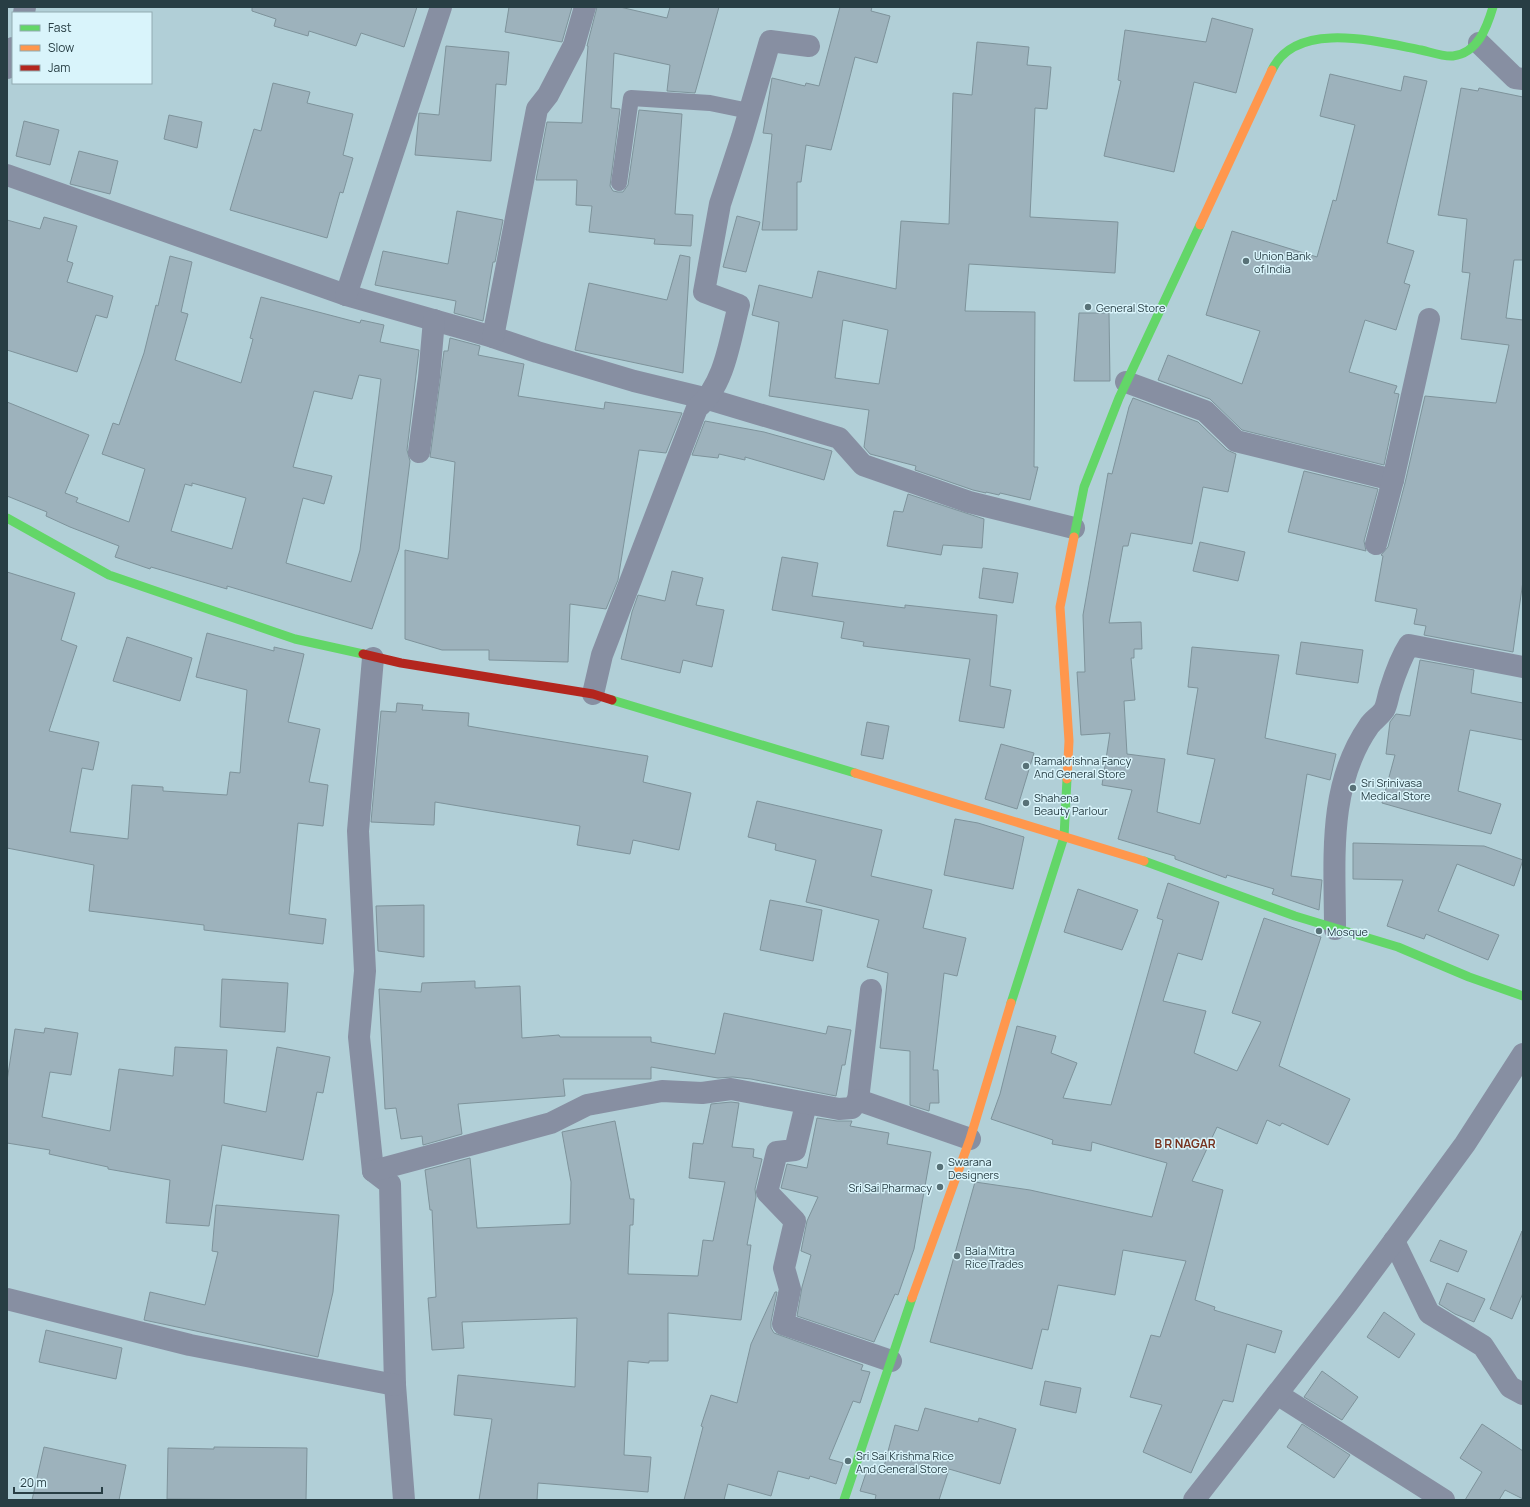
<svg xmlns="http://www.w3.org/2000/svg" width="1530" height="1507" font-family="Manrope,sans-serif">
<style>
.building{fill:#9db2bc;stroke:#7e939b;fill-rule:evenodd}
.lines{fill:none;stroke-linecap:round;stroke-linejoin:round}
.lane{stroke:#878fa2;stroke-width:16}
.street{stroke:#878fa2;stroke-width:22}
.fast{stroke:#63d668;stroke-width:9}
.slow{stroke:#ff974d;stroke-width:9}
.jam{stroke:#b3261e;stroke-width:9}
.poi-dot{fill:#587177;stroke:#d9f4fb;stroke-width:1.5}
.labels{text-anchor:middle;dominant-baseline:central;stroke-width:3;stroke-linejoin:round;paint-order:stroke}
.poi-label{font-size:11px;fill:#283e44;stroke:#d9f4fb;text-anchor:start}
.neighbourhood-label{font-size:12px;font-weight:bold;fill:#773421;stroke:#d9f4fb}
</style>
<rect width="100%" height="100%" fill="#b1cfd7"/>
<g class="building">
<polygon points="252,7 417,7 404,47 361,33 356,46 309,31 308,36 274,26 276,19 252,11"/>
<polygon points="509,7 572,7 562,42 505,32"/>
<polygon points="597,7 620,7 667,18 670,7 719,7 695,93 667,91 670,65 614,53 611,108 620,109 610,186 613,191 618,192 623,192 628,185 639,110 682,114 675,214 693,215 691,246 654,244 655,239 589,232 592,206 576,205 577,180 536,180 547,122 582,123 588,46 587,46"/>
<polygon points="840,7 872,7 871,11 890,16 877,63 855,57 831,150 806,145 801,182 797,182 797,230 762,230 772,134 763,133 772,78 805,86 806,83 819,86"/>
<polygon points="1212,18 1253,29 1236,93 1194,82 1174,172 1104,156 1121,81 1118,80 1125,30 1206,42"/>
<path d="M977,42L1029,47L1027,65L1051,67L1047,109L1035,108L1030,217L1118,222L1115,273L969,264L965,311L1035,312L1034,467H1038L1030,500L1000,493L999,495L986,492V493L973,490L915,470L916,466L870,454L864,447L869,410L769,396L779,322L752,315L759,285L812,298L818,271L896,289L901,221L949,224L953,93L972,95ZM843,320L888,330L879,384L835,378Z"/>
<polygon points="446,46 509,52 506,85 496,84 491,161 415,155 419,113 439,115"/>
<polygon points="1330,74 1401,91 1404,76 1427,81 1387,243 1414,251 1404,283 1410,285 1396,330 1365,320 1349,372 1397,386 1394,393 1399,394 1384,465 1242,430 1210,399 1158,380 1168,355 1242,384 1260,331 1206,315 1232,231 1317,257 1333,200 1336,201 1355,125 1320,116"/>
<polygon points="273,83 310,92 307,103 353,114 343,155 353,158 343,193 340,192 327,238 230,210 254,129 261,131"/>
<polygon points="1461,88 1478,91 1479,88 1523,97 1523,260 1514,260 1506,318 1523,320 1523,581 1513,652 1424,635 1426,626 1414,624 1417,609 1375,601 1383,556 1381,555 1388,547 1405,483 1425,396 1496,403 1509,345 1461,339 1470,273 1462,272 1467,219 1438,215"/>
<polygon points="169,115 202,122 197,148 164,139"/>
<polygon points="24,121 59,130 50,165 16,156"/>
<polygon points="79,151 118,161 110,194 70,184"/>
<polygon points="457,211 503,220 495,262 493,262 483,321 454,313 456,301 375,285 383,251 448,264"/>
<polygon points="737,216 760,222 746,272 723,267"/>
<polygon points="44,217 77,226 67,261 73,263 67,282 113,296 107,318 96,315 77,372 7,350 7,220 40,229"/>
<polygon points="680,255 690,257 683,373 575,350 589,283 667,300"/>
<path d="M170,256L192,262L181,312L188,314L175,360L241,383L253,339L250,338L261,297L360,323L361,320L384,325L380,342L419,350L407,450L410,461L399,549L372,629L227,586V589L151,567L150,569L115,557L119,546L70,527L46,516L47,512L7,496V402L89,435L65,493L78,498L76,502L129,522L145,469L102,454L113,423L119,425L144,353L156,305L158,306ZM359,375L381,379L360,550L351,582L286,563L303,498L324,504L332,476L293,467L314,391L352,399ZM192,483L246,498L232,549L171,531L185,484L192,486Z"/>
<polygon points="1079,313 1109,313 1110,381 1074,381"/>
<polygon points="450,338 480,346 478,355 524,364 518,396 604,409 605,402 682,413 666,453 639,450 618,580 606,609 570,604 568,662 489,660 489,650 442,650 405,639 405,550 448,559 455,462 430,457 444,351 448,351"/>
<polygon points="1133,398 1198,422 1227,450 1236,454 1228,492 1203,487 1192,544 1131,533 1128,546 1123,546 1109,623 1141,622 1142,649 1134,649 1134,658 1131,658 1135,700 1124,701 1127,754 1165,759 1157,812 1200,824 1215,759 1187,754 1198,688 1188,687 1192,647 1279,655 1265,738 1336,754 1330,780 1307,774 1291,876 1322,880 1319,910 1272,894 1274,889 1227,875 1226,878 1175,859 1175,856 1118,839 1132,790 1102,785 1110,733 1081,735 1077,672 1085,672 1083,615 1108,473 1112,474 1129,407"/>
<polygon points="705,421 764,432 832,451 824,480 745,457 745,460 719,454 718,458 692,455"/>
<polygon points="1304,471 1378,489 1364,541 1366,551 1288,532"/>
<polygon points="908,494 984,519 982,548 943,545 941,555 887,546 894,511 903,512"/>
<polygon points="1200,542 1245,552 1238,581 1193,571"/>
<polygon points="782,557 818,563 812,596 905,608 905,605 997,615 990,686 1011,690 1004,728 959,721 970,659 863,646 864,642 841,638 844,622 772,610"/>
<polygon points="983,568 1018,573 1013,603 979,598"/>
<polygon points="672,571 703,578 696,605 724,610 712,667 683,660 680,673 621,659 632,612 638,595 665,601"/>
<polygon points="7,572 75,593 61,640 77,646 49,731 99,742 93,770 82,768 70,832 128,839 132,785 163,787 163,791 227,795 230,772 240,773 247,690 196,677 207,633 274,651 274,647 304,654 288,722 320,729 309,782 328,785 323,826 298,823 289,914 326,919 323,944 204,930 204,925 89,911 94,865 7,848"/>
<polygon points="127,637 192,658 180,701 113,681"/>
<polygon points="1301,642 1363,650 1358,683 1296,674"/>
<polygon points="1420,660 1474,670 1471,693 1523,703 1523,740 1470,730 1458,791 1501,804 1491,834 1382,803 1395,755 1386,754 1390,722 1396,714 1410,716"/>
<polygon points="397,703 423,705 422,710 469,713 468,726 648,756 643,782 691,793 679,850 633,840 630,854 577,845 580,826 435,802 434,825 371,822 381,711 396,712"/>
<polygon points="867,722 889,726 883,759 861,755"/>
<polygon points="1001,744 1034,753 1017,809 985,799"/>
<polygon points="757,801 882,830 871,876 932,890 923,928 966,938 957,976 944,973 933,1070 938,1070 939,1103 930,1103 929,1111 910,1105 910,1051 880,1048 888,973 867,967 879,920 806,902 816,860 775,850 776,844 748,837"/>
<polygon points="955,819 978,823 1024,837 1013,889 944,875"/>
<polygon points="1353,843 1484,846 1523,860 1514,886 1457,864 1438,911 1499,935 1488,960 1426,934 1424,939 1387,926 1403,880 1353,879"/>
<polygon points="1168,883 1219,902 1202,960 1178,953 1163,1001 1206,1011 1194,1053 1237,1071 1261,1022 1232,1013 1264,918 1321,937 1279,1066 1350,1099 1328,1145 1282,1123 1280,1126 1267,1120 1257,1144 1217,1127 1192,1181 1223,1190 1195,1300 1215,1307 1214,1310 1282,1331 1275,1353 1247,1344 1233,1402 1223,1400 1191,1473 1143,1452 1162,1405 1130,1397 1151,1335 1160,1337 1186,1261 1123,1250 1115,1295 1058,1285 1048,1330 1042,1329 1032,1369 930,1342 975,1182 1030,1190 1152,1217 1167,1163 1092,1142 1091,1151 1052,1144 1053,1140 991,1119 1000,1094 1017,1026 1056,1036 1051,1053 1077,1063 1063,1098 1111,1105 1163,920 1157,918"/>
<polygon points="1078,889 1138,910 1122,950 1064,932"/>
<polygon points="770,900 822,910 813,961 760,950"/>
<polygon points="424,905 424,957 378,951 376,906"/>
<polygon points="222,979 288,983 285,1032 220,1027"/>
<polygon points="475,981 475,988 520,986 522,1038 559,1035 560,1037 651,1037 651,1042 715,1054 724,1013 826,1034 828,1026 851,1030 845,1065 842,1065 836,1096 751,1079 733,1077 718,1078 651,1067 651,1079 563,1079 565,1096 458,1104 462,1134 423,1145 422,1136 401,1139 396,1108 385,1109 379,989 421,992 422,983"/>
<polygon points="45,1028 78,1033 71,1075 50,1072 42,1117 110,1131 119,1069 173,1076 175,1047 227,1050 224,1103 266,1112 277,1047 330,1057 323,1093 317,1092 303,1160 222,1145 209,1226 166,1223 170,1180 108,1169 108,1167 49,1154 50,1150 7,1143 7,1081 15,1029 44,1033"/>
<polygon points="731,1102 739,1103 732,1147 754,1149 753,1157 762,1159 755,1189 756,1197 747,1245 751,1245 741,1320 668,1313 668,1361 649,1361 649,1363 628,1361 624,1455 651,1457 648,1492 538,1483 537,1500 479,1500 492,1419 454,1415 458,1375 575,1387 577,1318 462,1322 464,1348 432,1350 428,1298 436,1297 432,1210 430,1210 425,1170 470,1158 477,1228 570,1224 571,1182 562,1132 615,1121 630,1199 634,1199 633,1225 630,1225 628,1274 698,1276 703,1240 713,1241 725,1182 689,1178 693,1143 703,1144 711,1104"/>
<polygon points="817,1118 837,1121 852,1121 850,1126 889,1133 887,1144 931,1152 914,1249 898,1295 895,1294 874,1342 797,1316 802,1287 811,1255 801,1251 807,1221 818,1197 781,1188 787,1164 807,1168"/>
<polygon points="216,1205 339,1215 333,1292 318,1357 144,1320 150,1292 205,1305 218,1252 212,1251"/>
<polygon points="1522,1231 1523,1293 1512,1319 1490,1309"/>
<polygon points="1440,1240 1467,1251 1458,1272 1430,1261"/>
<polygon points="1447,1283 1485,1299 1474,1322 1455,1314 1439,1304"/>
<polygon points="775,1292 777,1292 771,1322 771,1328 774,1333 863,1365 861,1370 870,1372 860,1403 853,1401 829,1459 843,1463 836,1484 810,1476 809,1479 778,1471 771,1496 728,1484 724,1500 684,1500 703,1427 701,1426 711,1395 737,1403 751,1344"/>
<polygon points="1384,1312 1415,1334 1399,1358 1367,1337"/>
<polygon points="46,1330 122,1348 116,1379 39,1362"/>
<polygon points="1322,1371 1358,1397 1342,1420 1304,1397"/>
<polygon points="1045,1381 1081,1388 1076,1413 1040,1405"/>
<polygon points="925,1408 978,1422 979,1418 1016,1429 1000,1484 949,1469 939,1500 875,1500 876,1495 860,1491 867,1470 882,1474 895,1425 918,1431"/>
<polygon points="1302,1424 1350,1455 1334,1478 1287,1447"/>
<polygon points="1482,1424 1523,1451 1523,1499 1505,1490 1499,1500 1465,1500 1482,1472 1460,1458"/>
<polygon points="44,1447 126,1465 119,1500 32,1500"/>
<polygon points="214,1447 307,1448 306,1500 167,1499 168,1448 214,1449"/>
</g>
<g class="lines">
<polyline class="lane" points="619,183 631,98 710,103 749,111"/>
<g class="street">
<polyline points="24,13 25,7"/>
<polyline points="1479,43 1515,78 1523,79"/>
<polyline points="7,68 13,48"/>
<polyline points="7,175 346,295 493,337 537,352 634,381 708,399 839,438 863,465 969,502 1074,528"/>
<polyline points="346,295 441,7"/>
<polyline points="493,337 537,109 548,95 574,45 585,7"/>
<polyline points="1126,382 1205,411 1236,441 1393,480"/>
<polyline points="419,452 429,377 434,320"/>
<polyline points="1376,544 1393,480 1429,319"/>
<polyline points="373,658 358,831 365,971 359,1037 373,1171 390,1184 395,1385 404,1500"/>
<path d="M593,694L602,655L697,408C725,385 730,339 739,305L704,292L720,204L742,137L770,41L809,46"/>
<path d="M1335,929C1335,860 1327,786 1369,726C1373,720 1380,716 1384,710C1387,705 1388,696 1390,690C1395,674 1400,659 1409,645L1523,667"/>
<polyline points="858,1100 871,990"/>
<polyline points="806,1104 795,1150 777,1152 767,1192 795,1221 784,1268 790,1289 783,1324 891,1361"/>
<polyline points="373,1171 551,1123 587,1105 662,1091 702,1093 731,1089 839,1109 852,1108 858,1100 970,1139"/>
<polyline points="1394,1241 1429,1313 1483,1346 1510,1387 1523,1394"/>
<polyline points="7,1299 190,1345 395,1385"/>
<polyline points="1277,1394 1444,1500"/>
<polyline points="1194,1500 1348,1303 1394,1241 1465,1144 1523,1054"/>
</g>
<g class="fast">
<path d="M1272,70C1296,19 1379,42 1421,50C1430,52 1444,57 1453,56C1478,53 1487,27 1493,7"/>
<polyline points="7,518 109,575 295,639 363,654"/>
<polyline points="1074,537 1084,487 1119,398 1200,225"/>
<polyline points="612,700 855,773"/>
<polyline points="1144,861 1295,916 1398,947 1469,977 1523,996"/>
<polyline points="1011,1003 1064,837 1067,779"/>
<polyline points="844,1500 912,1298"/>
</g>
<g class="slow">
<polyline points="1200,225 1272,70"/>
<polyline points="855,773 1144,861"/>
<polyline points="1067,779 1069,741 1060,607 1074,537"/>
<polyline points="912,1298 970,1139 1011,1003"/>
</g>
<polyline class="jam" points="363,654 401,663 593,694 612,700"/>
</g>
<g class="poi-dot">
<circle cx="1246" cy="261" r="4"/>
<circle cx="1088" cy="307" r="4"/>
<circle cx="1026" cy="766" r="4"/>
<circle cx="1353" cy="788" r="4"/>
<circle cx="1026" cy="803" r="4"/>
<circle cx="1319" cy="931" r="4"/>
<circle cx="940" cy="1167" r="4"/>
<circle cx="940" cy="1187" r="4"/>
<circle cx="957" cy="1256" r="4"/>
<circle cx="848" cy="1461" r="4"/>
</g>
<g class="labels">
<g class="poi-label">
<text x="1254" y="255">Union Bank<tspan x="1254" dy="13">of India</tspan></text>
<text x="1096" y="307">General Store</text>
<text x="1034" y="760">Ramakrishna Fancy<tspan x="1034" dy="13">And General Store</tspan></text>
<text x="1361" y="782">Sri Srinivasa<tspan x="1361" dy="13">Medical Store</tspan></text>
<text x="1034" y="797">Shahena<tspan x="1034" dy="13">Beauty Parlour</tspan></text>
<text x="1327" y="931">Mosque</text>
<text x="948" y="1161">Swarana<tspan x="948" dy="13">Designers</tspan></text>
<text x="932" y="1187" text-anchor="end">Sri Sai Pharmacy</text>
<text x="965" y="1250">Bala Mitra<tspan x="965" dy="13">Rice Trades</tspan></text>
<text x="856" y="1455">Sri Sai Krishma Rice<tspan x="856" dy="13">And General Store</tspan></text>
</g>
<g class="neighbourhood-label">
<text x="1185" y="1143">B R NAGAR</text>
</g>
</g>
<rect width="1530" height="1507" fill="none" stroke="#283e44" stroke-width="16"/>
<rect x="12" y="12" width="140" height="72" fill="#d9f4fb" stroke="#92abb2"/>
<rect x="20" y="25" width="20" height="6" fill="#63d668" stroke="#92abb2"/>
<text x="48" y="32" font-size="12" fill="#283e44">Fast</text>
<rect x="20" y="45" width="20" height="6" fill="#ff974d" stroke="#92abb2"/>
<text x="48" y="52" font-size="12" fill="#283e44">Slow</text>
<rect x="20" y="65" width="20" height="6" fill="#b3261e" stroke="#92abb2"/>
<text x="48" y="72" font-size="12" fill="#283e44">Jam</text>
<path d="M14 1487v6h88v-6" fill="none" stroke="#283e44" stroke-width="2"/>
<text x="20" y="1487" font-size="12" fill="#283e44" stroke="#d9f4fb" stroke-width="3" paint-order="stroke">20 m</text>
</svg>
